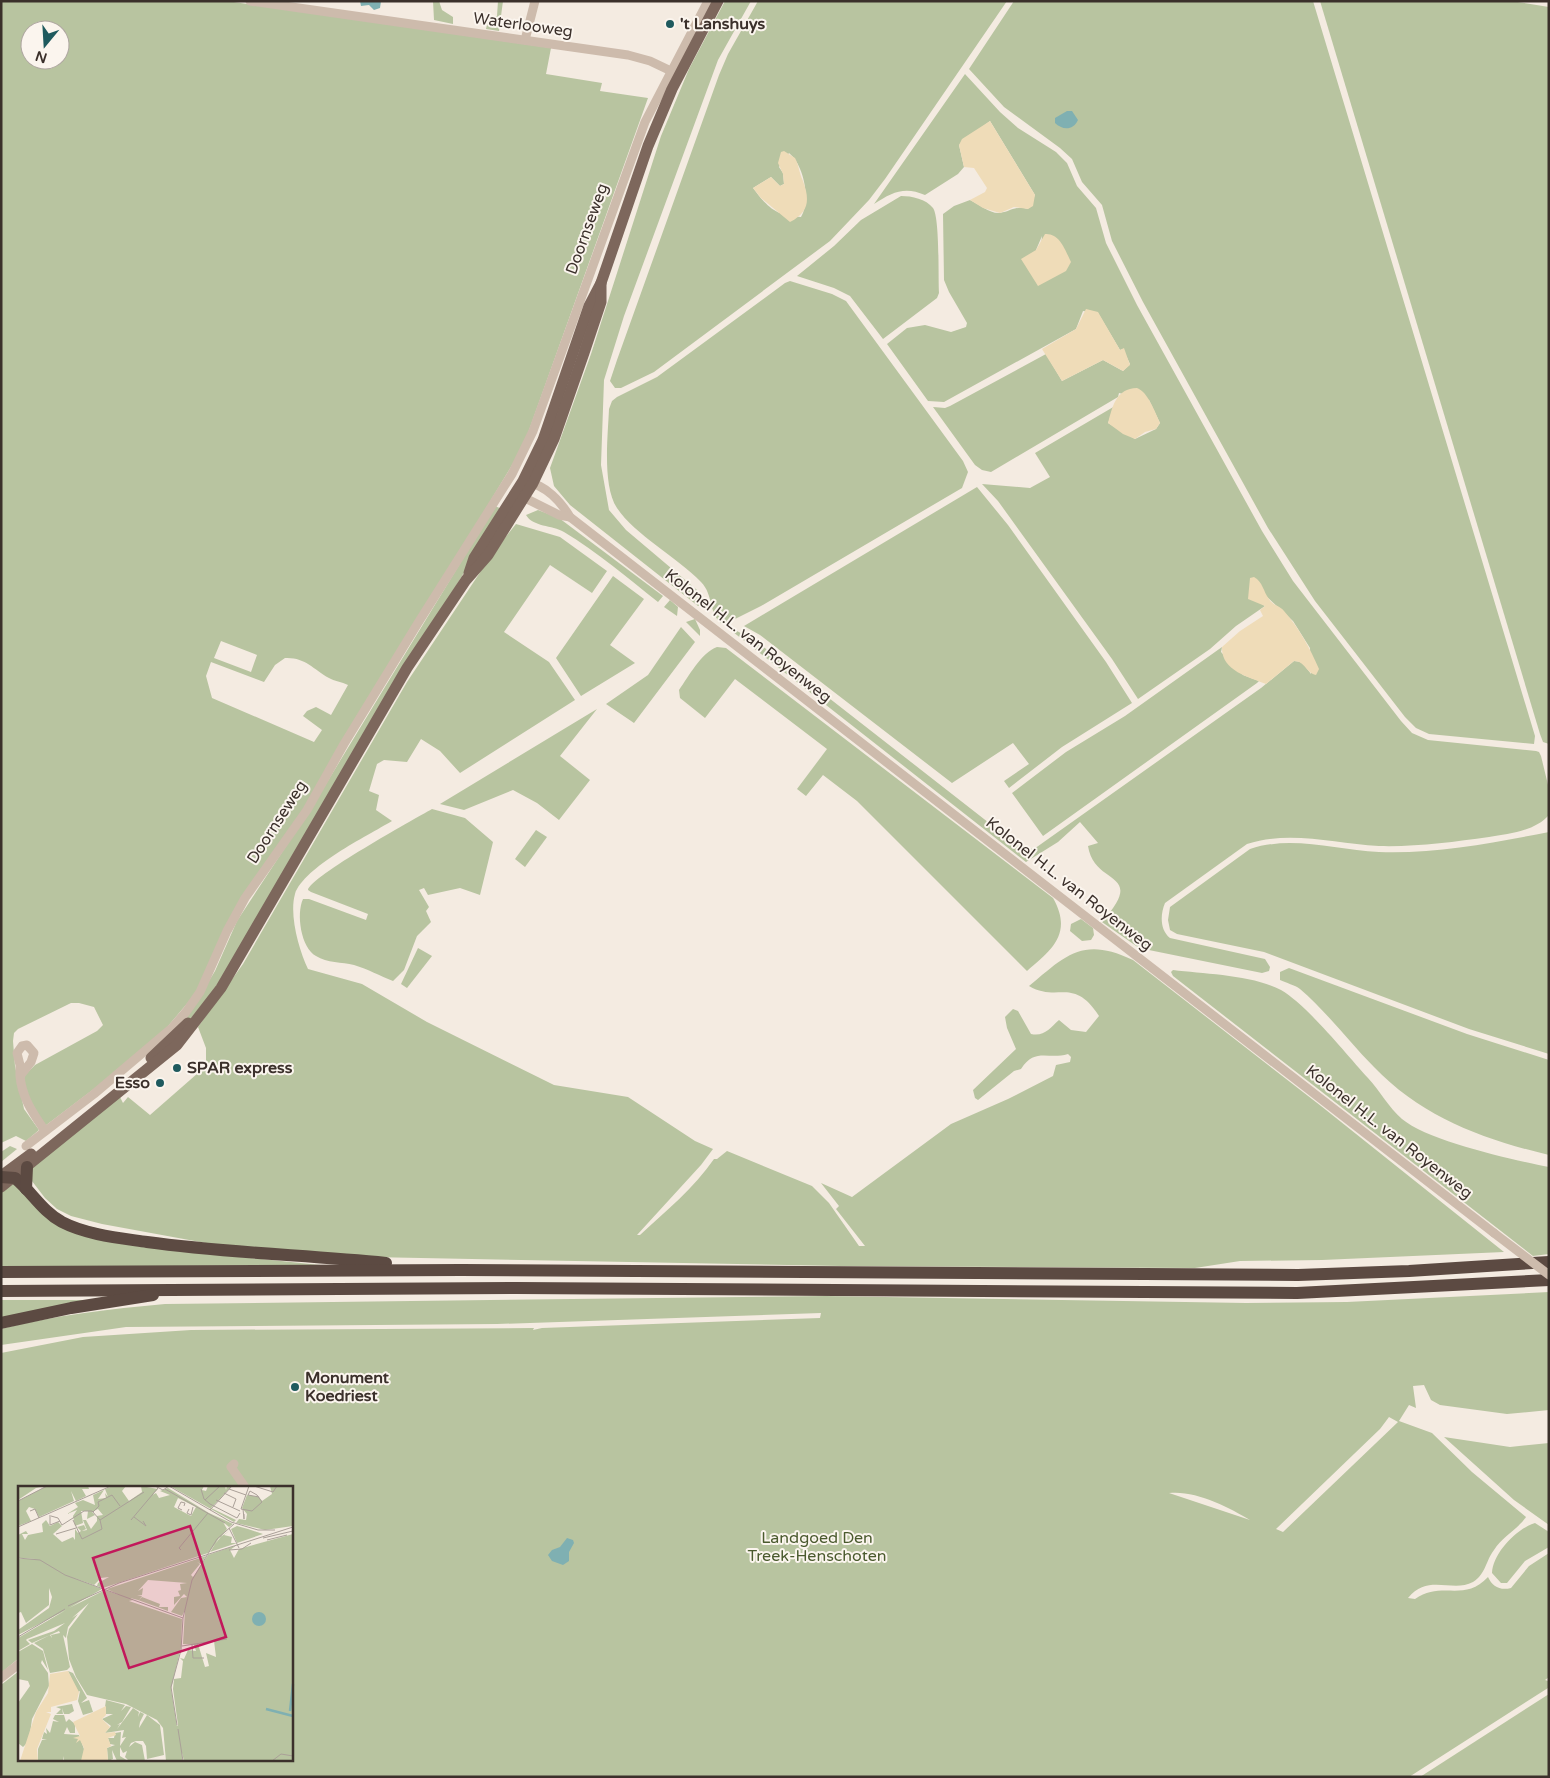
<svg xmlns="http://www.w3.org/2000/svg" width="1550" height="1778" font-family="'Varela Round',sans-serif">
<style>
.green{fill:#b8c4a0;fill-rule:evenodd}
.sand{fill:#efdcb8}
.water{fill:#7fb0b2}
.lines{fill:none;stroke-linecap:round;stroke-linejoin:round}
.minor{stroke:#cdbbac;stroke-width:9}
.major{stroke:#7d675c;stroke-width:11}
.highway{stroke:#5c4a42;stroke-width:12}
.minor-bridge{stroke:#cdbbac;stroke-width:9}
.poi-dot{fill:#1f5a5e;stroke:#fbf5ee;stroke-width:2}
.labels{text-anchor:middle;dominant-baseline:central;stroke-width:4;stroke-linejoin:round;paint-order:stroke}
.poi-label{font-size:16px;font-weight:bold;fill:#3b302b;stroke:#fbf5ee;text-anchor:start}
.street-label{font-size:16px;fill:#3b302b;stroke:#fbf5ee}
.park-label{font-size:16px;fill:#4a5a2e;stroke:#fbf5ee}
.inset-river{fill:none;stroke:#7fb0b2;stroke-width:2.5}
.inset-road{fill:none;stroke:#aaa098;stroke-width:1}
.view{fill:#c2185b;fill-opacity:0.15;stroke:#c2185b;stroke-width:2.5}
.inset-edge{fill:none;stroke:#3b302b;stroke-width:2.5}
</style>
<rect width="100%" height="100%" fill="#f4ebe1"/>
<g class="green">
<path d="M1,1H227L551,48L546,74L602,83L600,91L648,98L523,447L294,826L269,859L196,993L163,1032L148,1048L45,1126L31,1105L23,1081L25,1075L35,1065L97,1031L103,1025L94,1007L79,1003H71L18,1029L14,1033L13,1041L15,1066L24,1109L39,1130L26,1141L16,1136L1,1143ZM30,30H60V60H30ZM221,641L257,655L251,672L214,658ZM285,658C305,657 313,669 329,678C334,681 342,682 348,685L331,715L316,707L307,711L303,716L322,730L314,742L212,698L206,676L211,662L264,682L275,665Z"/>
<polygon points="433,1 439,1 442,10 453,17 453,24 434,20"/>
<polygon points="498,1 503,1 499,31 486,29 489,16 497,16"/>
<polygon points="725,1 751,1 718,60 624,316 604,380 601,465 609,510 626,530 697,590 702,600 701,606 698,606 570,505 554,486 550,468 591,354 661,136 689,69"/>
<path d="M758,1H1007L885,179L869,200L830,241L654,372L621,388H615L610,381L617,360L719,75L728,54ZM789,153C804,165 811,200 801,217C776,216 768,208 753,188L771,177L780,186L784,184L783,173L779,167Z"/>
<polygon points="1014,1 1313,1 1535,736 1534,744 1429,734 1416,728 1405,717 1315,601 1268,528 1143,302 1112,241 1102,205 1082,182 1072,159 1060,148 1004,107 969,69"/>
<polygon points="1320,1 1511,1 1549,7 1549,744 1543,742 1540,734"/>
<path d="M965,74L1000,112L1018,128L1056,152L1067,163L1077,186L1096,208L1106,243L1137,305L1262,531L1293,581L1401,721L1412,733L1428,740L1536,751L1539,752L1541,756L1549,789V815C1535,831 1509,834 1489,837C1453,842 1416,847 1379,846C1335,844 1291,830 1247,844L1165,903C1160,915 1160,930 1170,938L1265,959L1270,967L1269,971L1262,973L1139,948L1102,922C1148,870 1094,887 1088,846L1098,843L1080,822L1058,842L1026,862L733,632L735,630L756,641L1016,844L1024,848L1034,849L1261,688L1294,661L1302,662L1311,674L1310,648L1293,621L1267,597L1260,603L1265,606L1236,626L1210,649L1138,699L1112,659L998,501L982,484L1030,488L1050,477L1035,453L1115,406L1108,423L1135,439L1156,429L1160,423L1149,400L1119,393L1118,397L991,472L982,470L975,465L933,407L945,408L950,406L1046,354L1062,381L1103,360L1123,371L1130,364L1123,349L1120,350L1098,313L1083,311L1076,329L944,402L928,401L887,344L907,328L925,325L951,332L966,327L967,323L949,292L944,280L943,214L954,206L970,200C979,204 990,214 1000,213C1012,211 1016,205 1028,209L1035,195L990,121L959,145L964,167L958,174L925,195C905,186 892,192 874,204ZM1042,236L1038,286L1036,250Z"/>
<path d="M901,196C912,196 926,199 933,208C940,218 938,277 939,293L937,298L883,339L850,296L834,288L797,276L834,246L861,220Z"/>
<path d="M790,281L832,294L846,301L963,461L968,472L962,488L761,606L723,625C708,614 714,595 701,582C677,557 635,535 617,508C602,485 608,435 609,409L612,401L617,397L657,377L785,283Z"/>
<polygon points="977,487 1008,525 1106,662 1132,703 1062,747 1009,788 1004,781 1029,764 1013,743 952,783 760,635 744,626"/>
<polygon points="495,506 502,509 215,989 173,1040 215,971 237,921 315,802"/>
<path d="M538,510L559,518L663,596L658,602C629,579 596,551 564,532C552,525 533,527 526,515Z"/>
<path d="M516,524L560,537L607,571L592,593L550,565L504,632L549,662L575,700L460,773L440,751L421,739L407,762L384,760L377,764L369,791L379,795L376,810L392,821C367,836 304,867 295,894C289,915 299,950 308,969L362,984L427,1022L554,1085L628,1097L695,1141L713,1149L701,1165L637,1235H640C666,1211 694,1188 714,1159H717L727,1151L812,1186L829,1203L859,1246H865L836,1209L839,1206L821,1183L852,1197L951,1124L1008,1099L1053,1076L1056,1065L1070,1062L1071,1057L1068,1054C1048,1060 1035,1047 1021,1069L1014,1071L978,1100L975,1098L973,1090L1016,1049L1007,1028L1005,1017L1013,1009L1018,1011L1031,1034C1044,1037 1050,1028 1059,1020L1071,1030L1086,1032L1099,1016C1073,976 1058,1003 1029,986C1066,955 1083,936 1133,960L1321,1106L1504,1252L1322,1260L1240,1261L1195,1268L840,1266L370,1257L211,1244L102,1224L71,1216L57,1209L45,1198L25,1172L120,1097L123,1103L128,1097L150,1115L206,1066V1048L198,1027L243,964L407,682L493,553Z"/>
<polygon points="613,576 644,599 610,645 635,663 581,696 556,658"/>
<polygon points="670,600 678,607 677,616 664,607"/>
<polygon points="695,619 700,630 700,636 686,622"/>
<polygon points="681,627 695,642 634,723 606,704 648,675"/>
<path d="M717,647L726,648L1053,898C1073,933 1052,950 1027,971L857,801L823,775L806,796L797,789L827,749L735,679L705,718L680,698L679,690C689,676 701,653 717,647Z"/>
<polygon points="1222,647 1221,652 1243,675 1259,681 1257,683 1043,836 1012,793 1066,752 1125,716"/>
<polygon points="597,709 560,756 590,780 559,820 537,803 513,790 464,810 440,804"/>
<path d="M432,809L465,818L493,842L480,895L460,888L428,895L424,888L419,890L429,907L426,911L431,922L417,936L404,970L393,981C380,976 368,969 354,965C342,962 327,963 316,956C301,948 296,914 303,899H309L366,920L368,914L311,892L308,890C311,876 413,820 432,809Z"/>
<polygon points="536,830 547,837 525,867 515,859"/>
<path d="M1549,832V1054L1469,1029L1264,952L1177,934L1170,930L1168,920L1170,907L1250,849C1292,835 1336,850 1379,852C1436,854 1493,843 1549,832Z"/>
<polygon points="1081,919 1093,928 1094,935 1091,940 1082,941 1070,931 1071,924"/>
<polygon points="418,948 432,956 407,988 401,984"/>
<path d="M1289,968L1467,1034L1549,1060V1155C1482,1139 1422,1117 1374,1067C1349,1042 1327,1012 1300,989C1295,985 1286,983 1280,980V972Z"/>
<path d="M1173,970C1205,974 1253,975 1281,990C1307,1005 1346,1054 1368,1078C1380,1091 1389,1108 1402,1119C1428,1141 1513,1160 1549,1167V1254L1533,1256L1173,976L1171,972Z"/>
<polygon points="10,1146 17,1149 1,1162 1,1152"/>
<polygon points="14,1181 48,1216 192,1252 320,1265 1,1267 1,1191"/>
<path d="M1549,1292V1410L1507,1414L1440,1405L1431,1400L1424,1385L1413,1386L1416,1408L1409,1405L1399,1421L1432,1433L1472,1472L1526,1517C1518,1529 1502,1537 1494,1550C1486,1560 1486,1574 1473,1582C1452,1593 1428,1573 1408,1598L1415,1599C1442,1580 1464,1603 1488,1577C1492,1586 1500,1591 1511,1588L1529,1566L1549,1553V1677L1545,1680L1548,1681V1688L1409,1777H1V1685L19,1671V1759H291V1487H19V1658L1,1673V1353L83,1337L191,1330L534,1328L533,1330L542,1328L820,1318L821,1313L497,1324L126,1327L1,1345V1329C55,1315 110,1309 165,1304L826,1296L1246,1303L1347,1302ZM1389,1417L1398,1422L1283,1532L1276,1529L1380,1429ZM1169,1493C1195,1490 1229,1507 1250,1520Z"/>
<polygon points="1,1300 98,1300 1,1319"/>
<polygon points="1444,1437 1510,1447 1549,1443 1549,1525 1514,1500"/>
<path d="M1535,1523L1549,1532V1547L1525,1561L1507,1583H1501L1492,1573C1493,1553 1516,1529 1535,1523Z"/>
<polygon points="1549,1694 1549,1777 1420,1777"/>
</g>
<g class="sand">
<polygon points="990,121 1035,195 1033,206 1028,209 1014,207 1000,213 983,208 970,200 985,192 987,188 974,168 964,167 959,145 962,139"/>
<path d="M784,151L795,158C799,165 799,173 803,181C810,200 809,212 790,222L761,198L753,188L771,177L780,186L784,184L783,174L778,163L781,152Z"/>
<path d="M1045,234C1060,233 1065,250 1071,262L1066,271L1038,286L1021,259L1036,250Z"/>
<polygon points="1086,309 1098,312 1120,350 1124,348 1130,365 1123,371 1103,360 1062,381 1042,349 1076,329"/>
<path d="M1137,388C1148,392 1155,412 1160,423L1156,429L1145,432L1135,439L1123,434L1108,423C1113,405 1116,389 1137,388Z"/>
<path d="M1254,577C1263,582 1263,591 1269,599C1272,605 1280,606 1284,611C1299,628 1310,648 1319,669L1316,675C1306,673 1305,661 1294,661L1266,684C1249,677 1221,671 1222,647L1240,631L1263,616L1260,610L1265,606L1248,599L1250,578Z"/>
</g>
<g class="water">
<polygon points="360,1 381,1 380,8 374,10 369,5 361,6"/>
<path d="M1067,111H1072L1078,120C1073,131 1062,130 1055,123V118Z"/>
<polygon points="567,1538 573,1540 574,1543 569,1552 569,1561 563,1565 552,1561 548,1555 552,1550 560,1547"/>
</g>
<g class="lines">
<g class="minor">
<polyline points="250,1 628,55 650,61 671,71"/>
<polyline points="525,40 535,1"/>
<path d="M527,482C546,485 561,502 570,517L1494,1233"/>
<polyline points="524,492 525,498 559,515 570,517"/>
<path d="M20,1076V1065L17,1053L22,1046L27,1045L34,1053L31,1062L20,1076C22,1098 33,1113 45,1131"/>
<polyline points="26,1146 94,1094 172,1028 186,1012 200,992 227,931 245,898 307,810 344,744 418,623 512,474 533,431 645,122 708,1"/>
<polyline points="234,1464 231,1467 245,1487"/>
<polyline points="1,1678 19,1664"/>
</g>
<g class="major">
<polyline points="469,573 474,558 523,481 543,440 589,306 601,283 648,146 672,89 718,1"/>
<polyline points="151,1058 188,1023"/>
<polyline points="1,1176 31,1154"/>
<polyline points="1,1187 177,1045 221,988 407,668 466,580 488,555 533,483 554,439 584,353 601,302 601,283"/>
</g>
<g class="highway">
<path d="M1,1177L15,1178C32,1192 42,1211 62,1222C87,1235 120,1238 147,1242C227,1253 306,1255 386,1263"/>
<polyline points="26,1189 27,1167"/>
<polyline points="1,1272 461,1270 1298,1275 1409,1271 1549,1262"/>
<polyline points="1,1291 517,1288 1297,1293 1549,1280"/>
<polyline points="1,1323 71,1308 153,1295"/>
</g>
<polyline class="minor-bridge" points="1494,1233 1549,1275"/>
</g>
<g class="poi-dot">
<circle cx="670" cy="24" r="5"/>
<circle cx="177" cy="1068" r="5"/>
<circle cx="160" cy="1083" r="5"/>
<circle cx="295" cy="1387" r="5"/>
</g>
<g class="labels">
<g class="poi-label">
<text x="680" y="24">'t Lanshuys</text>
<text x="187" y="1068">SPAR express</text>
<text x="150" y="1083" text-anchor="end">Esso</text>
<text x="305" y="1378">Monument<tspan x="305" dy="18">Koedriest</tspan></text>
</g>
<g class="street-label">
<text transform="translate(523 25) rotate(8)">Waterlooweg</text>
<text transform="translate(587 229) rotate(-70)">Doornseweg</text>
<text transform="translate(748 636) rotate(38)">Kolonel H.L. van Royenweg</text>
<text transform="translate(277 822) rotate(-57)">Doornseweg</text>
<text transform="translate(1069 884) rotate(38)">Kolonel H.L. van Royenweg</text>
<text transform="translate(1389 1132) rotate(38)">Kolonel H.L. van Royenweg</text>
</g>
<g class="park-label">
<text x="817" y="1538">Landgoed Den<tspan x="817" dy="18">Treek-Henschoten</tspan></text>
</g>
</g>
<g transform="translate(18 1486)">
<rect width="275" height="275" fill="#f4ebe1"/>
<path d="M27,0L18,2L0,14V1ZM29,0H70L71,3H64L68,10L58,15L53,5L56,15L21,31L17,23L11,21L8,25L13,35L0,40V15ZM95,0H108L104,5L111,15L124,6L123,0L140,3L134,9L138,7L141,12L152,9L142,5L150,2L191,27L215,38L211,41L205,36L209,43L190,67L85,102L79,100L80,97L91,91L83,92L76,99L56,92L84,103L51,122L87,104L101,109L89,103L188,70L183,78L179,76L182,78L173,89L175,91L190,69L219,59L212,64L216,72L221,63L275,48V275H166L164,267V275H148L145,242L139,234L108,218L69,209L58,191L51,173L49,151L51,143L71,117L54,132L60,128L50,141L48,152L45,149L52,181L49,184L32,187L25,163L16,157L32,149L34,152L33,149L42,147L41,145L14,157L10,154L36,145L47,137L9,153L8,154L12,158L0,165V152L48,124L0,149V144L31,122L34,111L31,102V119L8,137L3,126L0,127V73H17L0,72V49L8,45L10,48H4L7,54L10,49L25,46L24,38L28,34L32,40L40,36L44,40L35,48L44,56L55,51L57,54V43L60,47L63,45L59,41L66,39L68,43L64,45L69,44L65,34H68L73,43L79,35V30L85,29L80,23L74,26L77,29L69,33L70,25H63L65,37L57,40L55,30L59,24L49,28L60,21L57,17L65,14L77,19L75,9L86,4L80,13L88,12L87,7L90,11L87,3ZM160,12L178,21L173,30L156,21ZM130,94L169,97L162,98L163,104L160,105L162,110L156,111V119L166,108L169,111L163,112L153,126L164,130L167,124L165,158L176,159L178,165L170,164L166,173L162,172L165,175L163,192L156,193L155,203L160,239L159,240L153,203L163,161L164,133L111,115L115,114L112,112L120,114L150,125V121H141L142,118L124,111L121,114L124,110H119L124,109L125,102L120,105ZM196,155L198,171L188,167L191,180L187,181L180,158ZM152,0H186L184,4L188,5L190,0H207L208,4L209,0H214L193,22L218,34L216,36ZM252,0H275V40L247,44L218,37L221,33L228,34L229,28L224,22L229,9L241,11L244,15L254,8ZM219,40L230,43L245,48L219,57L213,43ZM211,45L206,49L214,51L213,57H219L192,66L201,52ZM14,158L25,165L30,184L24,174L23,177L30,187L31,200L14,233L11,255L5,261L0,257V217L12,200L10,195L0,193V166ZM50,185L55,187L69,212L63,217L71,214L75,226L65,229L60,215L62,205L60,206ZM88,214L107,219L103,225L108,220L113,221L104,236L99,239L102,238L99,243L115,222L121,226L120,231L122,226L126,228L122,236L121,242L129,229L142,239L146,269L129,273L128,260L125,255H118L113,257L111,261L117,256L124,259L127,275H111L107,271L109,265L105,267L102,261V270L110,275H99L94,264L95,273L90,275L89,262L97,259L92,258L90,252H96L97,247L103,246L102,260L108,251L104,252L106,244L87,247L93,240L84,233L95,228H86ZM54,218L56,225L51,228H46L44,222L45,228H38L43,223L38,221ZM37,229H46L48,236L51,233L57,238V247H52L49,241L46,248L61,249L67,266L64,275H46V270L45,275H20V263L24,254H29L24,253L26,246L29,248L28,242L32,247L35,235L41,236L35,233Z" fill="#b8c4a0" fill-rule="evenodd"/>
<path d="M50,185L61,206L59,214L33,221V226H28L33,228L19,263L20,275H2L18,226L30,207L32,188ZM88,220V229L84,233L92,241L87,247L97,246L98,249L90,252L93,260L89,262L90,275H63L66,262L62,254L58,257L60,253L55,252L62,250L55,236Z" fill="#efdcb8"/>
<path d="M234 133a7 7 0 1 1 14 0a7 7 0 1 1-14 0Z" fill="#7fb0b2"/>
<path class="inset-river" d="M248,223L275,230M272,225L275,198"/>
<path class="inset-road" d="M137,0L145,4L151,0M151,0L213,36L240,44H257M236,0L255,6L259,0M147,3L207,37M183,3L186,13L192,18L219,32L222,27M211,3L228,9M206,7L218,13L215,21M187,14L202,0M198,14L222,25M0,15L29,0M171,23L169,27L173,29L175,21M223,23L234,25L244,16L239,9L232,5L230,9L241,11M223,23L231,0M225,23L226,33V28M164,24L160,22L163,16L167,17L166,20M192,24L214,0M12,25L17,23L21,32M75,26L81,20L80,16L94,9L102,20M32,29V39L42,35M33,30L40,32L44,39L66,25H74L82,34L126,6M116,31L128,40L125,35M55,34L64,53L84,43L82,34M113,34L140,2M0,41L93,0M211,42L221,62M38,48L58,42M245,52L275,45M249,54L269,49M163,64L161,62L190,27M211,64L224,63L233,57M0,72L22,74L47,89L165,132M50,120L101,97L275,41M0,151L47,123M174,159L175,172H186M164,160L209,153M159,239L153,201L163,164L165,132L174,94L199,53L216,38M160,243L165,275M254,275L263,268L275,270"/>
<path class="view" d="M172,40L208,151L111,182L75,72Z"/>
<rect width="275" height="275" class="inset-edge"/>
</g>
<rect width="1550" height="1778" fill="none" stroke="#3b302b" stroke-width="5"/>
<g transform="translate(45 45) rotate(198)"><circle r="24" fill="#fbf5ee" stroke="#aea6a0"/>
<path d="M0-4L9 19L0 12L-9 19Z" fill="#1f5a5e"/>
<text y="-8" font-size="14" font-weight="bold" text-anchor="middle" fill="#3b302b">N</text>
</g>
</svg>
